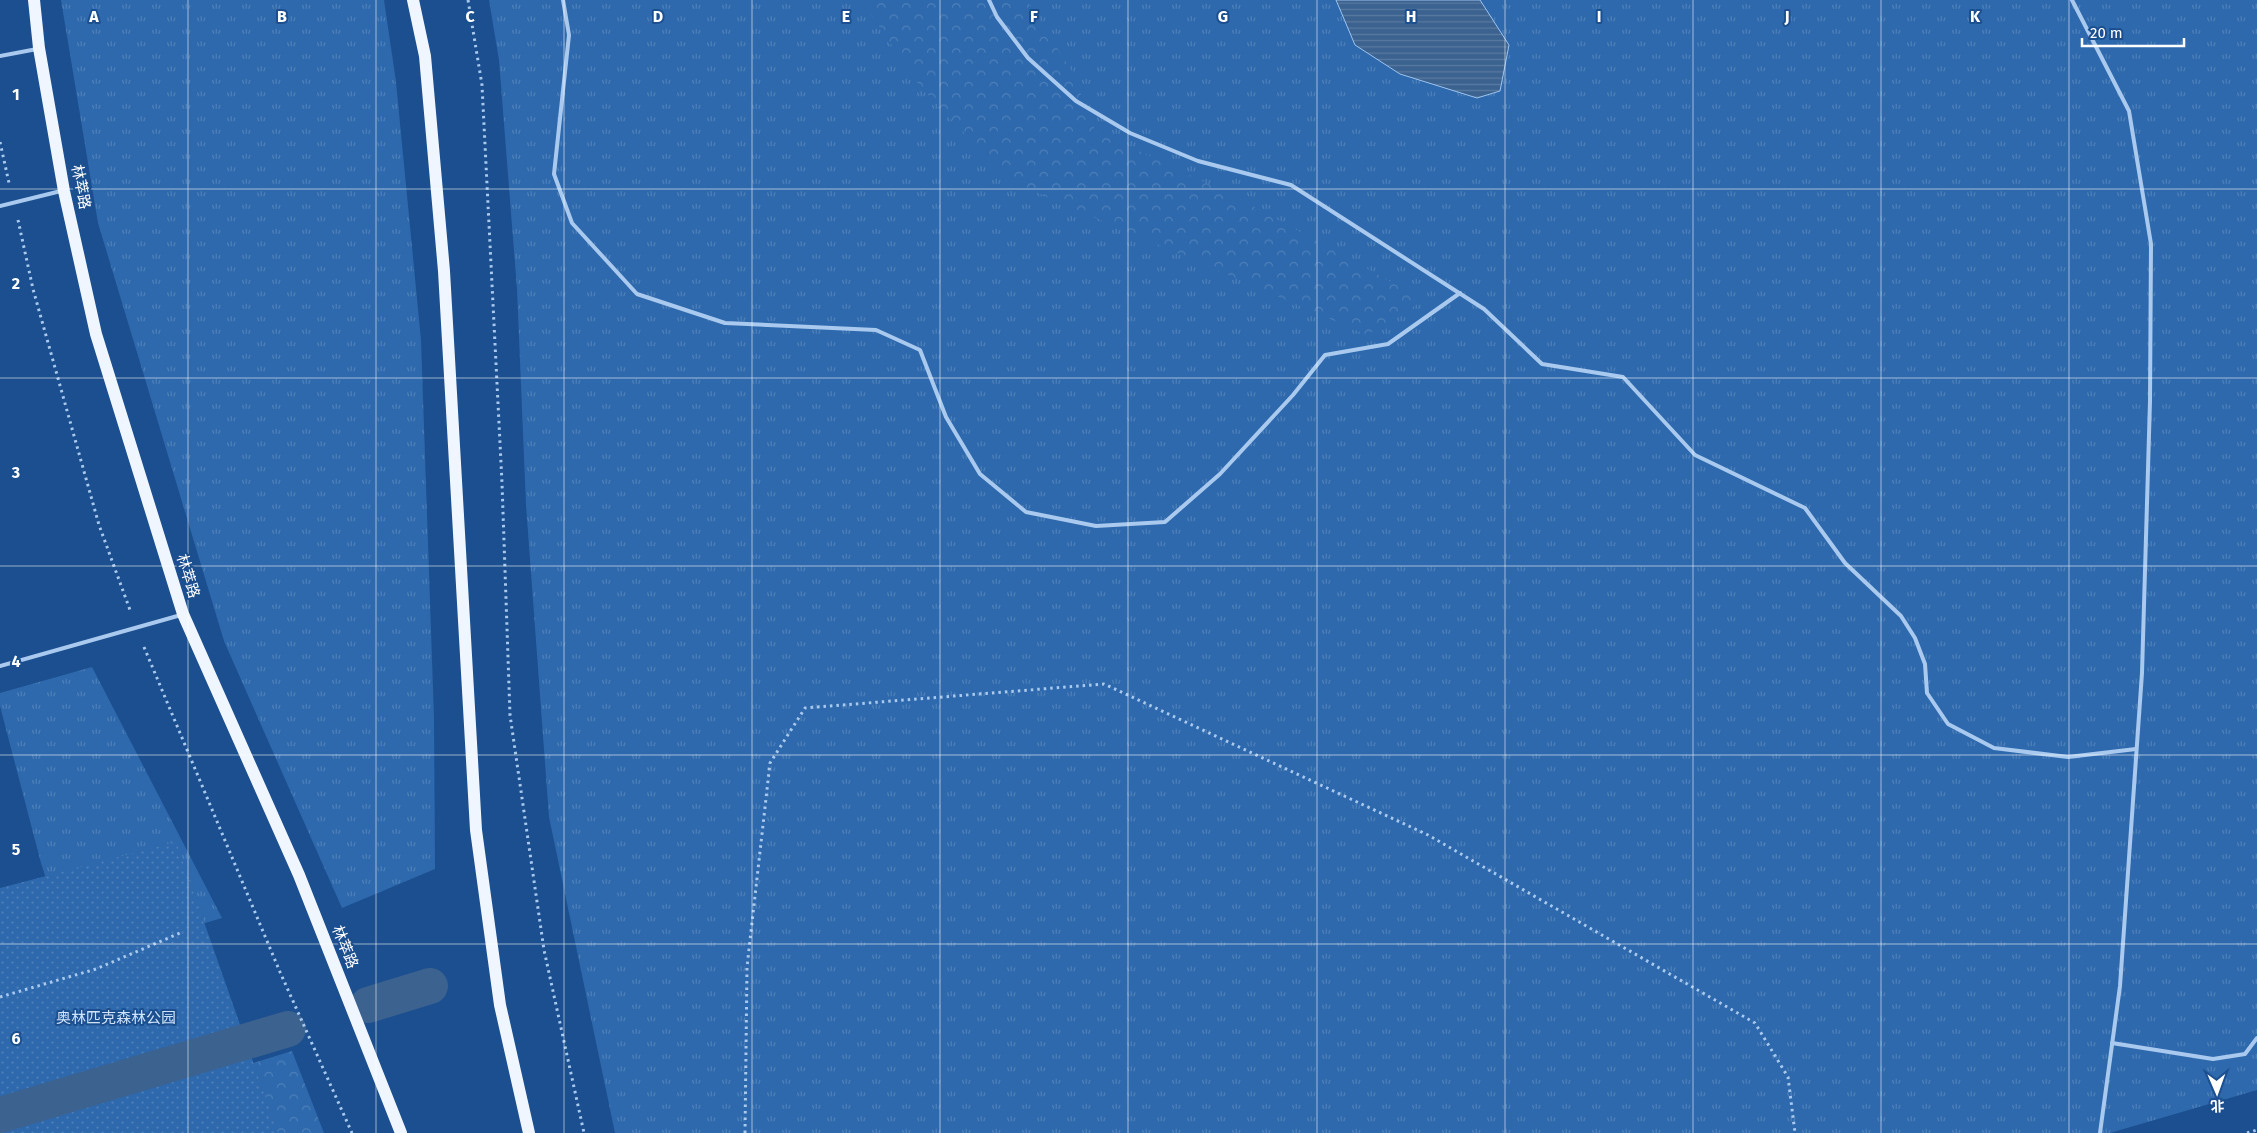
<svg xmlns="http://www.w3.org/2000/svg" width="2257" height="1133" font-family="'Fira Sans','Noto Sans SC',sans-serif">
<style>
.grass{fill:url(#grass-tufts)}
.forest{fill:url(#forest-crowns)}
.park{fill:url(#park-dots)}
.water{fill:url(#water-rules);stroke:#9cc4f0}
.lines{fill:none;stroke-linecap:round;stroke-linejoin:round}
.canal{stroke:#3c6290;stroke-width:36}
.path{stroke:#a9c9ee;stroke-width:3;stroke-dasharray:2.5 4;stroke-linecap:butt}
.lane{stroke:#a9c9ee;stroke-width:4}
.primary{stroke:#f0f6ff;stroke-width:12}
.grid{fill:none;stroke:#fff;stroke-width:1;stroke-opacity:0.55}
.labels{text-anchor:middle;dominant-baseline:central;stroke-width:4;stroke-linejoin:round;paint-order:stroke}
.street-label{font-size:15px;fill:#fff;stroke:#1b4f8f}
.park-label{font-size:15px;fill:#cfe3fa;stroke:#1b4f8f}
.grid-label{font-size:16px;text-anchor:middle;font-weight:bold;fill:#fff;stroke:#1b4f8f;stroke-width:4;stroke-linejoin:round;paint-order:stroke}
</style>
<defs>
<pattern id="grass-tufts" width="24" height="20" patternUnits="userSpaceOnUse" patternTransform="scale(1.25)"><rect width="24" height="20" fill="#2e69ad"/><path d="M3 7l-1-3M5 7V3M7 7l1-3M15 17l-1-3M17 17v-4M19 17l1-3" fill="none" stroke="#4d80b9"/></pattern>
<pattern id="forest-crowns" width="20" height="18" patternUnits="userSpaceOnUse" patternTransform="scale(1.25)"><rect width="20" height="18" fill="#2e69ad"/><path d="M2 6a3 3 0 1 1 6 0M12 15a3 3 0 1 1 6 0" fill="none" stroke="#4d80b9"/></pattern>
<pattern id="park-dots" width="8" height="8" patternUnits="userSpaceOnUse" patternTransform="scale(1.25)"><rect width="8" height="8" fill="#2e69ad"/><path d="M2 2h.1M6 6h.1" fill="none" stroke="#4d80b9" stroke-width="1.8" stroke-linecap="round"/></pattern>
<pattern id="water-rules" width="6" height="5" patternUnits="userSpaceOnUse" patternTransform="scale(1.25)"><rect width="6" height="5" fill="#3c6290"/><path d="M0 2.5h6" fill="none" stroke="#597aa1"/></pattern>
</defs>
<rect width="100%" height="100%" fill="#1b4f8f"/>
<g class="grass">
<polygon points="61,0 384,0 396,82 421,340 434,718 435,869 342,908 224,641 98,223"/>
<polygon points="489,0 2257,0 2257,1090 2110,1133 615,1133 549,817 526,505 517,289 499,60"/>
<polygon points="92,667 222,918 73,962 41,863 0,706 0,693"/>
</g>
<g class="forest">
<polygon points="861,0 1026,0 1072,71 1095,130 1242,200 1424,300 1367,335 1008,180 919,85"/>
<polygon points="292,1051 324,1133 27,1133"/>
</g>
<polygon class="park" points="176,842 278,1133 0,1133 0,888"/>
<polygon class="water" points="1336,0 1480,0 1509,45 1500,91 1477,98 1400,74 1355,45"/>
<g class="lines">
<g class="canal">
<polyline points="368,1005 430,986"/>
<polyline points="0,1115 288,1029"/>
</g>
<g class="path">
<polyline points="468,0 482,85 502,483 510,715 544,950 584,1133"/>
<polyline points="0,142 9,183"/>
<polyline points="18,220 33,289 99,525 130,610"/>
<polyline points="144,647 280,972 352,1133"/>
<polyline points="0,997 96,969 180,933"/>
<polyline points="745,1133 747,967 770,763 805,708 1104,684 1428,835 1755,1023 1788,1077 1795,1133"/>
<polyline points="2247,1133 2257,1130"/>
</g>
<g class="lane">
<polyline points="563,0 569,35 554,174 572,223 637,294 725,323 876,330 920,350 946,417 980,474 1026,512 1096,526 1165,522 1220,474 1293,395 1325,355 1388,344 1460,293"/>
<polyline points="989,0 997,17 1028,58 1076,101 1130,133 1198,161 1291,185 1484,309 1542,364 1623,377 1695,455 1805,508 1845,563 1901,616 1915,638 1925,664 1927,693 1948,724 1994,748 2068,757 2136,749"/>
<polyline points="2072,0 2129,111 2151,244 2150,401 2142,673 2120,986 2100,1133"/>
<polyline points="0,56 37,49"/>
<polyline points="0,206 61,191"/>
<polyline points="0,666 181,615"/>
<polyline points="2112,1043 2213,1059 2245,1054 2257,1038"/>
</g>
<g class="primary">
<polyline points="34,0 39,48 64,191 96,334 183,614 299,875 401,1133"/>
<polyline points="413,0 425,56 444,271 476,830 500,1005 529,1133"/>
</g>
</g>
<path class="grid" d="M188,0V1133M376,0V1133M564,0V1133M752,0V1133M940,0V1133M1128,0V1133M1317,0V1133M1505,0V1133M1693,0V1133M1881,0V1133M2069,0V1133M0,189H2257M0,378H2257M0,566H2257M0,755H2257M0,944H2257"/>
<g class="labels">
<g class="street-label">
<text transform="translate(81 187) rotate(79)">林萃路</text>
<text transform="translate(188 576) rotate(73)">林萃路</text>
<text transform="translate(345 947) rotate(68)">林萃路</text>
</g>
<g class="park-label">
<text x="116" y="1018">奥林匹克森林公园</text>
</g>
</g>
<g class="grid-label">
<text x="94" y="22">A</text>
<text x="282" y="22">B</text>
<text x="470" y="22">C</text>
<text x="658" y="22">D</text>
<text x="846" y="22">E</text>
<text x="1034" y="22">F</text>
<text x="1223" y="22">G</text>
<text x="1411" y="22">H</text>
<text x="1599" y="22">I</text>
<text x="1787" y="22">J</text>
<text x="1975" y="22">K</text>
<text x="16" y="100">1</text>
<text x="16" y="289">2</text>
<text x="16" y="478">3</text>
<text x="16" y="667">4</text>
<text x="16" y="855">5</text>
<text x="16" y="1044">6</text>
</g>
<g transform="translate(2217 1093) rotate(178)" stroke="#1b4f8f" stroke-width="4" paint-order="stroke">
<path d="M0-4L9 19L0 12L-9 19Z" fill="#ffffff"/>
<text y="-8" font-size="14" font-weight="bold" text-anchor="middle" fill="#ffffff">北</text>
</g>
<path d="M2082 38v8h102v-8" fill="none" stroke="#ffffff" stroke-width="2.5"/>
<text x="2090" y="38" font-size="15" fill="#ffffff" stroke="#1b4f8f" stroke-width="4" paint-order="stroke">20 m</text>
</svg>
